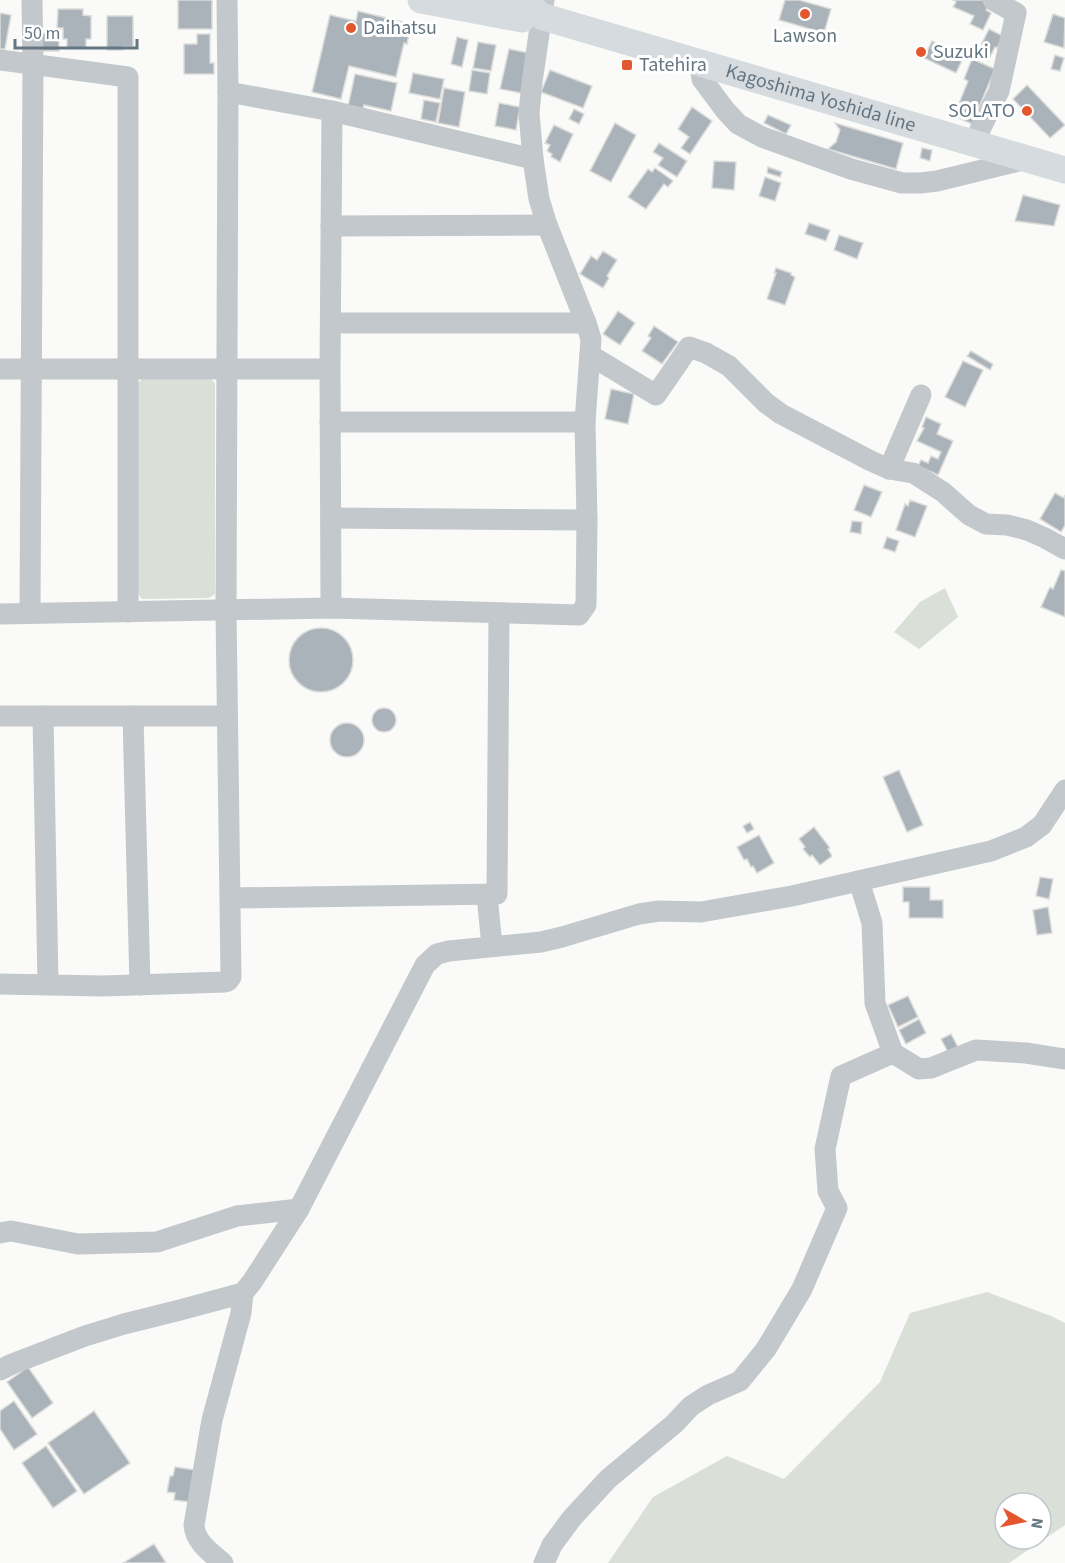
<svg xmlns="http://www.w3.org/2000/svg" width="1065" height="1563" font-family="'Source Sans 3',sans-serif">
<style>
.green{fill:#dadfd7;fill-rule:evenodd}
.building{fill:#aab3b9;stroke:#dcdcda;stroke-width:1.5}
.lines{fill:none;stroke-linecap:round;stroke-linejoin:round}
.minor{stroke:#c3c8cc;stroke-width:21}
.major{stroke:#d6dbdf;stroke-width:27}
.poi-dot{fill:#e4572e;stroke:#fff;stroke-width:2}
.labels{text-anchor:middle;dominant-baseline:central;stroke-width:6;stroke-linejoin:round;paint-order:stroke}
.poi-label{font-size:20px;fill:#657683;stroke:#fff;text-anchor:start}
.street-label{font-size:20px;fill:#657683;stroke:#fff}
</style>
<rect width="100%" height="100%" fill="#fafaf8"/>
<g class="green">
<polygon points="209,377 215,383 215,594 209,598 142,599 137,593 136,384 144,378"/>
<polygon points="945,588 958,617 919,649 894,632 920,602"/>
<path d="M987,1292L1051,1316L1065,1323V1525L1009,1563H608L653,1497L727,1456L784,1479L880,1382L910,1313ZM1005,1503H1041V1539H1005Z"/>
</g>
<g class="building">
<rect x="178" y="0" width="34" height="29"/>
<polygon points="785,0 799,0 831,9 824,33 779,20"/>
<polygon points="953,0 983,0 990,3 986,10 991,13 983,30 970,24 974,16 953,7 956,2"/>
<polygon points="58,9 83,9 83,15 91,16 91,39 86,39 86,48 67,48 67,39 63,39 63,28 57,28"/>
<polygon points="358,11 411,24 407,44 404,43 396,77 349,66 341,99 312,92 330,15 356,21"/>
<polygon points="0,13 11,15 5,49 0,49"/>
<polygon points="1053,14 1065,18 1064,48 1044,42"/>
<polygon points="107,16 133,16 133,47 123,47 123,50 107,50"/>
<polygon points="989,29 1003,36 997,48 995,47 988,61 976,55"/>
<rect x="40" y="33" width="19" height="18"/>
<polygon points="197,34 210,34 210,63 214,63 214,74 184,74 184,44 197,44"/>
<polygon points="457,37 468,40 462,67 451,64"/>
<polygon points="932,41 964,56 956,73 924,58"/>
<polygon points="478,42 496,45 491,71 473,68"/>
<polygon points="509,49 529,53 521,93 500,89"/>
<polygon points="1055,55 1064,58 1060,71 1051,69"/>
<polygon points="972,59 995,69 972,124 954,116 968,81 964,79"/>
<polygon points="472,70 490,73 487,94 469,91"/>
<polygon points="550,70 592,86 583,108 541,92"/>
<polygon points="413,73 444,79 440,99 409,93"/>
<polygon points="355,74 397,83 391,111 364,105 363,109 348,106"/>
<polygon points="1027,85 1065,125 1050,138 1013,99"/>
<polygon points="444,88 465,92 459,127 438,123"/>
<polygon points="424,100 440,103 436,122 421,119"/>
<polygon points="499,103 520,107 516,130 495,126"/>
<polygon points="692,107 712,121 690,154 681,148 689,137 678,129"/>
<polygon points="574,109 584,114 579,124 569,119"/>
<polygon points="768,115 791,125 786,134 764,123"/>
<polygon points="615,123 636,135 611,182 590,171"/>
<polygon points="835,123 903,143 896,169 828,149 836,142 840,130"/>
<polygon points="554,125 573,134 560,162 551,157 552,154 547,151 550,145 545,143"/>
<polygon points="659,143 687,161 677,177 658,165 663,158 653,152"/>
<polygon points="922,148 932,150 930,161 920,158"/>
<polygon points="714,161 736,162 734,190 712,188"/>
<polygon points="768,167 782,172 780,177 767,173"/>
<polygon points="655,168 673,181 668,187 664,184 646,209 628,197 648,169 652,172"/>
<polygon points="765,177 781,183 775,201 759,196"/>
<polygon points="1023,195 1060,205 1054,226 1015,221"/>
<polygon points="809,223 830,230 826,241 805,234"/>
<polygon points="839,235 863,243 857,259 834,250"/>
<polygon points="603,251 617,260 607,276 609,278 603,288 580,274 591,256 597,260"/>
<polygon points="776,268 791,273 791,275 795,277 785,305 767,299 776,273 774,273"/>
<polygon points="618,311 635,323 620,345 603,334"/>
<polygon points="654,326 678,342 662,364 642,351 651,338 648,336"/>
<polygon points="971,351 993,364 990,370 967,356"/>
<polygon points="963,361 983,370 965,407 945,397"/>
<polygon points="611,389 634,394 628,424 605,419"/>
<polygon points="926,417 941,424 937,434 953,441 938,475 918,466 921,460 928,463 931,456 938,459 941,452 917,441 924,428 922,427"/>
<polygon points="864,485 882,492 871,517 854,510"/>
<polygon points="1055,493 1064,498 1065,495 1065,525 1061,532 1040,519"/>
<polygon points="910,500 927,506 915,537 896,530 905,504 908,506"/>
<polygon points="852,521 862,522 861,534 850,532"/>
<polygon points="887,537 899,541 895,552 883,548"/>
<polygon points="1061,570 1065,571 1065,617 1041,607 1050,587 1053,589"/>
<circle cx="321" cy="660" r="32"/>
<circle cx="384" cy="720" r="12"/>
<circle cx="347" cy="740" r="17"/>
<polygon points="899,770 923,825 907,832 883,777"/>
<polygon points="750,822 754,829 747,833 743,826"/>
<polygon points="814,827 830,848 828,849 832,856 820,865 812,855 810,857 803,849 805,847 799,839"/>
<polygon points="759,835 774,863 757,873 753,866 751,867 747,859 744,860 737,847"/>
<polygon points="1040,877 1053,879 1049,899 1036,896"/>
<polygon points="903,887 930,887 930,900 943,900 943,918 909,918 909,902 903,902"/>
<polygon points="1048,907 1052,933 1037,935 1033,910"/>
<polygon points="908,996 918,1017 898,1027 888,1005"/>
<polygon points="919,1019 926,1033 906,1044 899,1030"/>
<polygon points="951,1034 959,1049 949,1054 941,1039"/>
<polygon points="28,1367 53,1403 32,1418 7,1382"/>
<polygon points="14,1401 37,1434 14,1450 0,1429 0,1411"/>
<polygon points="94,1411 130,1463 84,1494 48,1443"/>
<polygon points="46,1446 77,1491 53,1508 22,1463"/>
<polygon points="175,1467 195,1470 190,1502 174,1500 175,1493 167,1492 170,1476 173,1476"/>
<polygon points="154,1544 166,1563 123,1563"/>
</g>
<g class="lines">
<g class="minor">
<polyline points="0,60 128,77 128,612"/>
<polyline points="700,63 702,79 725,110 738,124 762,137 851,169 902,183 920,183 937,181 1027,159"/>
<polyline points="228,92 332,111 533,159"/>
<polyline points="973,144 999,91 1016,13 993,0"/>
<polyline points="331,226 547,225"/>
<polyline points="331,323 586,323"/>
<polyline points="590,355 656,395 689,347 706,353 729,366 766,403 781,414 871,461 889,469 913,473 943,492 969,515 986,524 1007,525 1027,530 1045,538 1065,549"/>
<polyline points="0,369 330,369"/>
<polyline points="330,422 585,422"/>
<polyline points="889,469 921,395"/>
<polyline points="331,518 587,520"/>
<polyline points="331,608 330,369 332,111"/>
<polyline points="30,613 33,64 32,0"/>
<polyline points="0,614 331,608 579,615 586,605 587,520 585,422 591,339 586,323 547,225 539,199 533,159 529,113 532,82 544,0"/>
<polyline points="0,716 227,716"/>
<polyline points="43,716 48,984"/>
<polyline points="133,716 140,985"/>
<polyline points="859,881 872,923 875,1003 893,1053"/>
<polyline points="487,895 492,946"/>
<polyline points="231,898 497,894 499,614"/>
<polyline points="0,984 103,986 225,982 228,981 231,977 226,611 228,92 227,0"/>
<polyline points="0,1233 11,1231 78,1244 157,1242 237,1216 299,1209"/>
<polyline points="0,1370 12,1364 85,1336 124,1324 180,1310 243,1293"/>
<path d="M223,1563C211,1553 195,1542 194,1525L212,1420L241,1313L243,1293L252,1282L299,1209L425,965L437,954L449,951L541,942L562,937L639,914L659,911L701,912L792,896L991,851L1026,837L1042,825L1065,790"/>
<polyline points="544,1563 552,1545 572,1518 608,1479 674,1424 691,1406 708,1395 740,1381 766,1349 802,1289 837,1208 828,1191 825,1149 841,1076 893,1053 919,1069 931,1068 976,1050 1026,1053 1065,1059"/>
</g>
<g class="major">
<polyline points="421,0 522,19"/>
<path id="s1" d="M501,0L530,6L541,16L564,23L1065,170"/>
</g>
</g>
<g class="poi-dot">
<circle cx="805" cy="14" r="6"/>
<circle cx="351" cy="28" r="6"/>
<circle cx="921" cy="52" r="6"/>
<rect x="621" y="59" width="12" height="12" rx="3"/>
<circle cx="1027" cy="111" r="6"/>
</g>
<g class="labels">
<g class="poi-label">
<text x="363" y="28">Daihatsu</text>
<text x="805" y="36" text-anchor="middle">Lawson</text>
<text x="933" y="52">Suzuki</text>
<text x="639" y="65">Tatehira</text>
<text x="1015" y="111" text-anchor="end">SOLATO</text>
</g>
<g class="street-label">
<text stroke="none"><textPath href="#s1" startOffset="336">Kagoshima Yoshida line</textPath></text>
</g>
</g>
<g transform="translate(1023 1521) rotate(99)"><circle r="28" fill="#ffffff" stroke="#c1c8cd" stroke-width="1.5"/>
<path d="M0-4.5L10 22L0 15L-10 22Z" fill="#e4572e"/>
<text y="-9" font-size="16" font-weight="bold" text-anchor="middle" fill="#657683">N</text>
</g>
<path d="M15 39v9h122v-9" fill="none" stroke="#657683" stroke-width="3"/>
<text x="24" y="39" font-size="18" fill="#657683" stroke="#ffffff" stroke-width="4.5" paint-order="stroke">50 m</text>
</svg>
